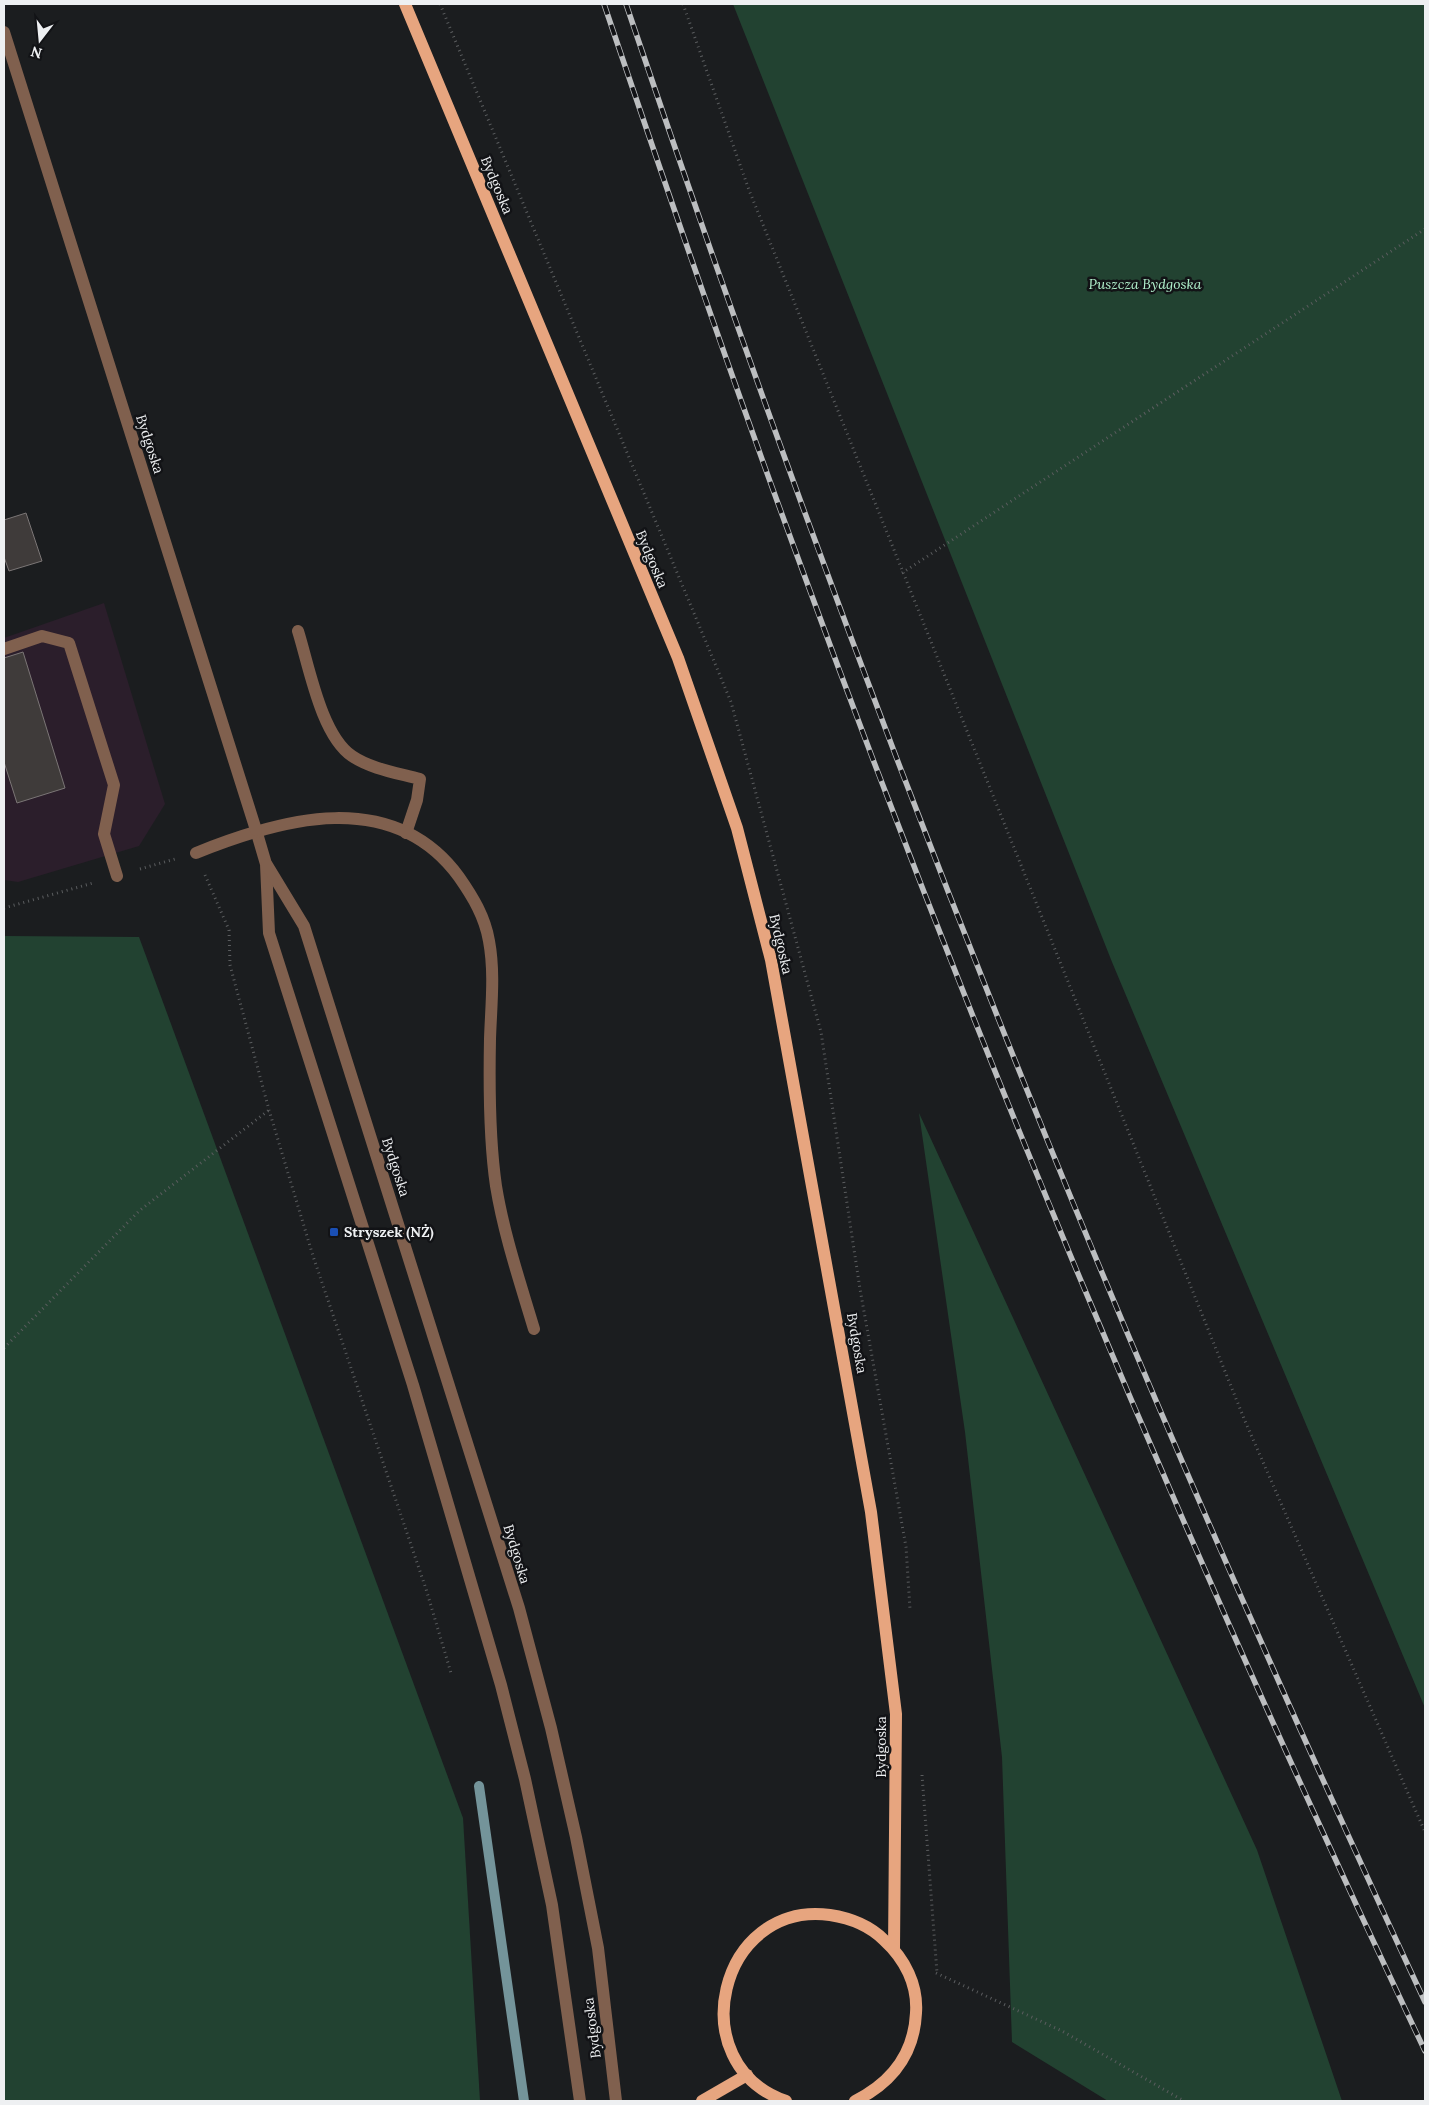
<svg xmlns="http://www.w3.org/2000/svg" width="1429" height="2105" font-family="Lora,serif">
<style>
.commercial{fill:#2b1e2b}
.green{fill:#224231}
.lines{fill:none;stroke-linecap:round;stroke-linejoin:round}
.stream{stroke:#74949a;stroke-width:10}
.building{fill:#3f3b3a;stroke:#7b7676}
.path{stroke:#5b5d5f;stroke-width:3;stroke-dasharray:1 4;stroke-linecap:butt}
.lane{stroke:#80604e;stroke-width:12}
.street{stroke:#80604e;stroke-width:12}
.primary{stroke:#e7a57f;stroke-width:12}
.rail-casing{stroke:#bcbec0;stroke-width:5.5}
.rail{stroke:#121316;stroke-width:4;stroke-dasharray:11;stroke-linecap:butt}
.transit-dot{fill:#1a4fb4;stroke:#121316;stroke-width:2}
.labels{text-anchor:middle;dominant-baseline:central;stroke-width:5;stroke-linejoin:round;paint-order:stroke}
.street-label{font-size:14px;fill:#eef0f2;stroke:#121316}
.park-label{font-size:14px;font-style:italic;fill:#b0efcb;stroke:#121316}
.poi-label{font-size:14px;font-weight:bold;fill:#eef0f2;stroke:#121316;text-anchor:start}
</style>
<rect width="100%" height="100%" fill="#1b1d1f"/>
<polygon class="commercial" points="104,603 165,804 139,846 18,882 4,880 4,638"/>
<g class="green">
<polygon points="733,4 1425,4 1425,1708 1112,962"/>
<polygon points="4,936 139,937 463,1818 480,2101 4,2101"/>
<polygon points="919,1113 1257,1850 1342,2101 1108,2101 1012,2042 1002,1757 965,1432"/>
</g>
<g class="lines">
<polyline class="stream" points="479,1786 524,2101"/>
</g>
<g class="building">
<polygon points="26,513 42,561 9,571 4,557 4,520"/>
<polygon points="23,652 65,788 17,803 4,762 4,658"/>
</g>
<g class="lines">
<g class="path">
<polyline points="440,4 731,702 821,1032 860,1289 906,1547 910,1609"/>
<polyline points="683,4 749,190 1245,1421 1425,1832"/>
<polyline points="902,573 1425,229"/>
<polyline points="140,869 175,859"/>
<polyline points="205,875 229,930 230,965 269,1110 313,1256 426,1589 451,1673"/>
<polyline points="4,908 93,883"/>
<polyline points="4,1348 139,1211 269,1110"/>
<polyline points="922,1775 937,1973"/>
<polyline points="936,1973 1062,2031 1184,2101"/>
</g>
<g class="lane">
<path d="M298,631C309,666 321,735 352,756C371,769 398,773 420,779L417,800L406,833"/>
<polyline points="4,649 42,636 69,643 114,785 104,834 117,876"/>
<polyline points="256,830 266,864 269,933 413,1385 501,1685 525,1779 552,1905 580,2101"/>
<path d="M196,853C282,818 393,787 459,877C473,897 485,917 489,941C495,973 491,1007 490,1039C489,1088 489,1138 496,1186C504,1235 520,1282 534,1329"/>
<polyline points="267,865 304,926 519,1608 551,1728 576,1837 598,1948 616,2101"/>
</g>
<polyline class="street" points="4,32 256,830"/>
<g class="primary">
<polyline points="405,4 678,658 737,828 771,960 871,1512 896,1714 894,1949"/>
<polyline points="702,2101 747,2075"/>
<path d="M786,2101C680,2064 719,1900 830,1915C850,1918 869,1925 884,1940C905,1959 918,1985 916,2013C914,2055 891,2083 855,2101"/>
</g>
<defs>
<g id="rail">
<path d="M604,4C668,193 733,382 802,569C986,1072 1195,1567 1425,2051"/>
<path d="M626,4C763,410 912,813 1076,1210C1186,1477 1303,1740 1425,2002"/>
</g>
</defs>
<use href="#rail" class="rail-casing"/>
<use href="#rail" class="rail"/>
</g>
<rect class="transit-dot" x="329" y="1227" width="10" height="10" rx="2.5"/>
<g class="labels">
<g class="street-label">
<text transform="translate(497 185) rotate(67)">Bydgoska</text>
<text transform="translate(150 444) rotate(72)">Bydgoska</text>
<text transform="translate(652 559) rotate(67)">Bydgoska</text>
<text transform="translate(781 944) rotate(77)">Bydgoska</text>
<text transform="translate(396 1167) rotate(72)">Bydgoska</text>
<text transform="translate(857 1343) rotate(80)">Bydgoska</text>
<text transform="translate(517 1554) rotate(73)">Bydgoska</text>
<text transform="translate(881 1747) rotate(-90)">Bydgoska</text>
<text transform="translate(592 2028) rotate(-97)">Bydgoska</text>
</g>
<g class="park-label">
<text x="1145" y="284">Puszcza Bydgoska</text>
</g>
<g class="poi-label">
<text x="344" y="1232">Stryszek (NŻ)</text>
</g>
</g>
<rect width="1429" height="2105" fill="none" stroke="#eef0f2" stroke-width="10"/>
<g transform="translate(40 40) rotate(196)" stroke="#121316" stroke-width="4" paint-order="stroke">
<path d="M0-4L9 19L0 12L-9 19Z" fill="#eef0f2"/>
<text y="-8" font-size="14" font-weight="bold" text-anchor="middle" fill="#eef0f2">N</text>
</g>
</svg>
